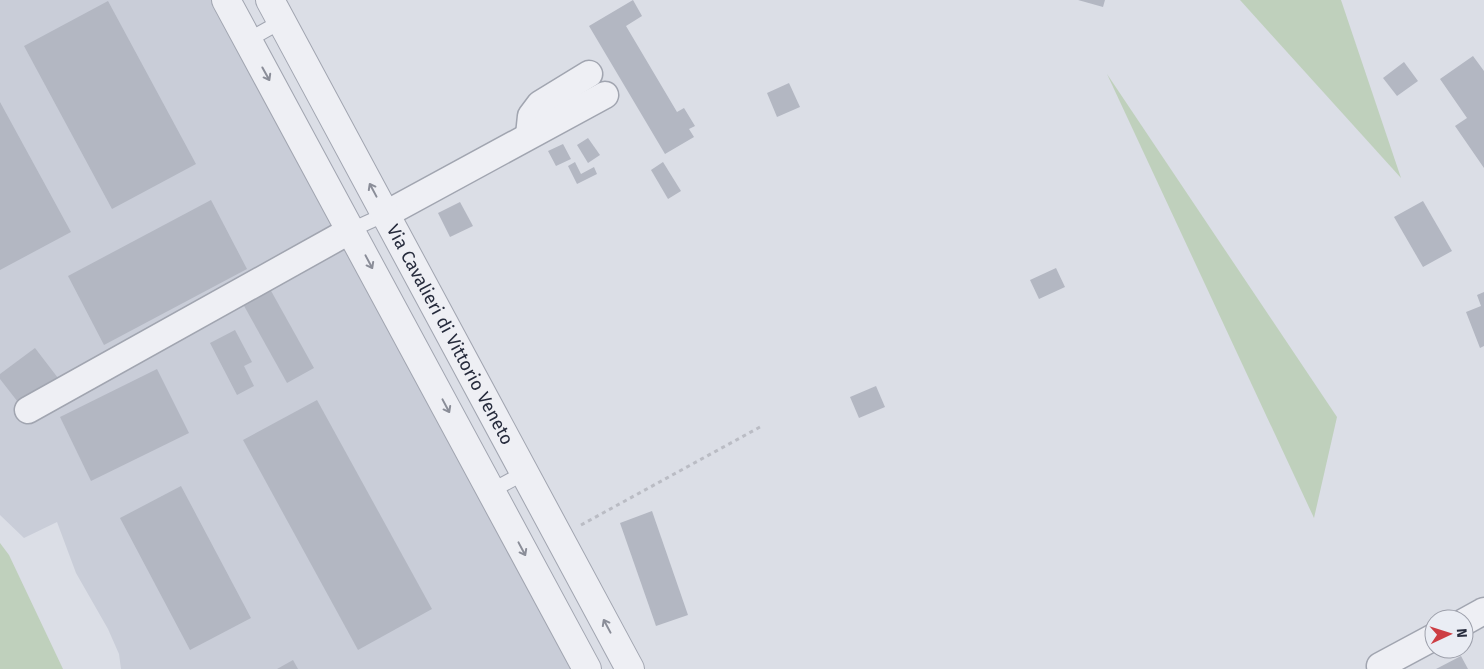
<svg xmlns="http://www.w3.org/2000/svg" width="1484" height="669" font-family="'Fira Sans',sans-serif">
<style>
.built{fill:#c9cdd8}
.green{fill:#bfd0bc}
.building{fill:#b3b7c2}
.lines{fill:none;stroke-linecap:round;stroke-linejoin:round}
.service-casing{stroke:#a1a5b0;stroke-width:16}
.minor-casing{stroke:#a1a5b0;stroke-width:29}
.tertiary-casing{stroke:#a1a5b0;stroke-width:30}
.path{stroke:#babcc4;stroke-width:3;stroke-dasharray:4 4;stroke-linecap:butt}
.service{stroke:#eeeff4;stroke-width:14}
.minor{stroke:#eeeff4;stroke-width:26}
.tertiary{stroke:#eeeff4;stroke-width:28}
.oneway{stroke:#8a8d98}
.labels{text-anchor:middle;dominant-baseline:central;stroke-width:4;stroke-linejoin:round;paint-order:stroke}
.street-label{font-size:18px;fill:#262b3c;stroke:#eaedf4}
</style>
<rect width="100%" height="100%" fill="#dbdee6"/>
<polygon class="built" points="0,0 213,0 350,244 579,669 121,669 119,654 108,629 76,573 57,522 24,538 0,515"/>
<g class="green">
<polygon points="1240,0 1341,0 1401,178"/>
<polygon points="1107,74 1337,417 1314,518"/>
<polygon points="0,543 9,555 63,669 0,669"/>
</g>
<g class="building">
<polygon points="633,0 642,16 626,26 677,112 684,108 695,126 689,129 694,137 665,154 589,26"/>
<polygon points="1078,0 1105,0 1103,7"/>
<polygon points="108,1 196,164 112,209 24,46"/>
<polygon points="1473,56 1484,71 1484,168 1455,126 1467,118 1440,79"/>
<polygon points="1404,62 1418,81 1397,96 1383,78"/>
<polygon points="789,83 800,107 777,117 767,93"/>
<polygon points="0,102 71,232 0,270"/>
<polygon points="588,138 600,155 588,163 577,145"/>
<polygon points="563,144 571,159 556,166 548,151"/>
<polygon points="575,162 581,174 594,167 597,174 577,184 568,166"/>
<polygon points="663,162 681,191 668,199 651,170"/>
<polygon points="211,200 247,269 104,345 68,276"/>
<polygon points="1423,201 1452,251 1423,267 1394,217"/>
<polygon points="460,202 473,226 450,237 438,213"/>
<polygon points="1056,268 1065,287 1039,299 1030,280"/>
<polygon points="270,289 314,368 287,383 243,304"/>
<polygon points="1484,292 1484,346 1480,348 1466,312 1481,306 1477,295"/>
<polygon points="235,330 252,362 244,366 254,386 237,395 210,343"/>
<polygon points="35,348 58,378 21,406 0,379 0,374"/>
<polygon points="157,369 189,433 91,481 60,417"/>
<polygon points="876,386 885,407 859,418 850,397"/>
<polygon points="317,400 432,609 358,650 243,440"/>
<polygon points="181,486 251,618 190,650 120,518"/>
<polygon points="652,511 688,615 656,626 620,523"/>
<polygon points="1461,656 1468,669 1436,669"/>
<polygon points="293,660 298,669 277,669"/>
</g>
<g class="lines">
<defs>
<g id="service">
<polyline points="248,40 282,21"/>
<polyline points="351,230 386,214"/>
<polyline points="491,491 524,473"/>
</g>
<g id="minor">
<polyline points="529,135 531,116 540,104 589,74"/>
<polyline points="386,214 605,95"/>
<polyline points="28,410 351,230"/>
<polyline points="1464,622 1484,611"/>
<polyline points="1380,666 1434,637"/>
</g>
<g id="tertiary">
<polyline points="226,0 587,669"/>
<path id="s1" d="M270,0L630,669"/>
</g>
</defs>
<use href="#service" class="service-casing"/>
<use href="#minor" class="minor-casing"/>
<use href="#tertiary" class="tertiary-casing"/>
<polyline class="path" points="581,525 760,427"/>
<use href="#service" class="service"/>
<use href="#minor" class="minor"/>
<use href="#tertiary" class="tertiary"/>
</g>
<defs><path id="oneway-shaft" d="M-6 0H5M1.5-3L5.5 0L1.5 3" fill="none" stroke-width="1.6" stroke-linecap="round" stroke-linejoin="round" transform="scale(1.25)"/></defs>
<g class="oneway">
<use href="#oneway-shaft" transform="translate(266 74) rotate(61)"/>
<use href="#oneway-shaft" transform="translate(373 190) rotate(-118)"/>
<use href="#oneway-shaft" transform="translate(369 262) rotate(62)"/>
<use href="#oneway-shaft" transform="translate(446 406) rotate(62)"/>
<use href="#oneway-shaft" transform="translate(522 549) rotate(62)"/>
<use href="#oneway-shaft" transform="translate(607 626) rotate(-118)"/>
</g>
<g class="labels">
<g class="street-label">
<text stroke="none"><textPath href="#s1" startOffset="380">Via Cavalieri di Vittorio Veneto</textPath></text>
</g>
</g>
<g transform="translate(1449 634) rotate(86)"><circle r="24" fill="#eaedf4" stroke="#9c9faa"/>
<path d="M0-4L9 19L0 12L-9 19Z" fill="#cd3e44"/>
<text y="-8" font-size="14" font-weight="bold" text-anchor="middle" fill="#262b3c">N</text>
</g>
</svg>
